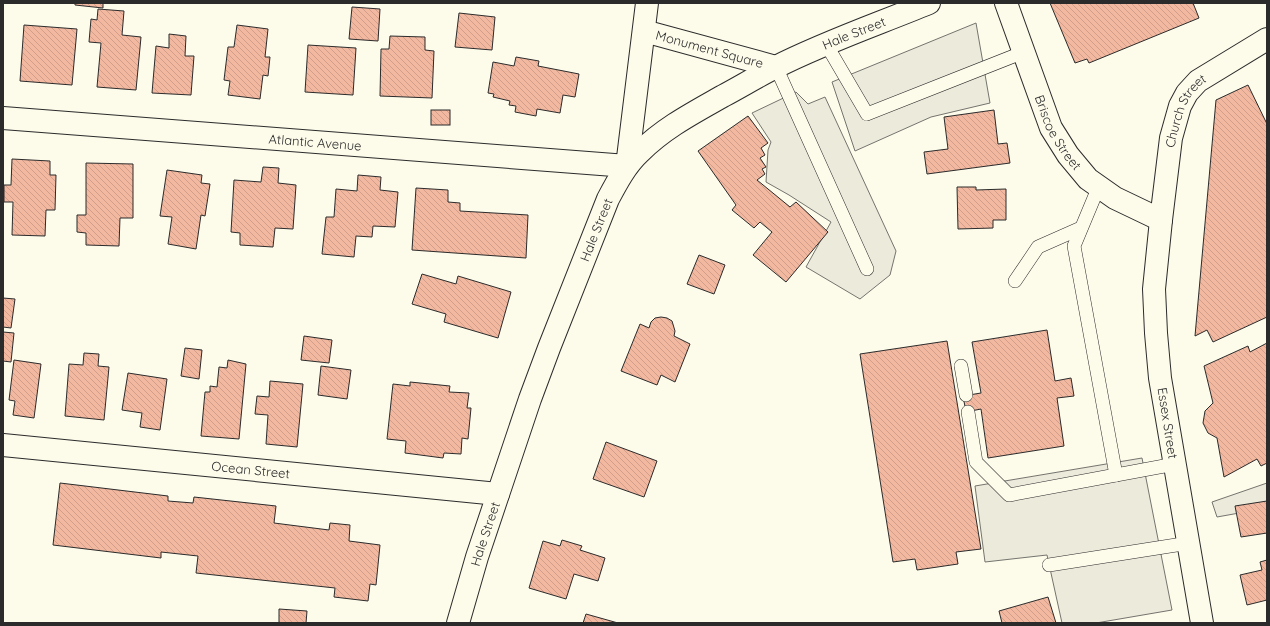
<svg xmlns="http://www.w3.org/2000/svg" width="1270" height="626" font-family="Quicksand,sans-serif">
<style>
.parking{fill:#eceadb;stroke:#74746e}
.building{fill:url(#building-back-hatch);stroke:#2b2b2b}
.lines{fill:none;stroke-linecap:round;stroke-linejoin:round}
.service-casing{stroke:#2b2b2b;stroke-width:14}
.minor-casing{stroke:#2b2b2b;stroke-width:24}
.tertiary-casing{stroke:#2b2b2b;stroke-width:24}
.secondary-casing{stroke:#2b2b2b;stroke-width:24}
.service{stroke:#fdfbea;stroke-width:13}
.minor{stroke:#fdfbea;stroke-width:22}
.tertiary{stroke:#fdfbea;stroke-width:22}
.secondary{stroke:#fdfbea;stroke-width:22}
.labels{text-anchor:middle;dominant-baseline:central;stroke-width:3;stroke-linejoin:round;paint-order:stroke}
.street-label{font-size:13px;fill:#2b2b2b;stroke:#fdfbea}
</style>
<defs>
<pattern id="building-back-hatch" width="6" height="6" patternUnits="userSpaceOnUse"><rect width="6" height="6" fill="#f2b8a0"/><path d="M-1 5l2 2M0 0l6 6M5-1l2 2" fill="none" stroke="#d09e8a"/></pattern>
</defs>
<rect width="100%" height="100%" fill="#fdfbea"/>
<g class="parking">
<polygon points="976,23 990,103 931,117 855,151 832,82"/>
<polygon points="796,92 808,104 825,97 896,251 890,275 860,299 806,267 831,222 789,195 766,182 768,150 771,142 752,113"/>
<polygon points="1142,458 1172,610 1096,623 1062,623 1047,555 985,562 975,486"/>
<polygon points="1267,483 1267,508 1217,517 1212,502"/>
</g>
<g class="building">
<polygon points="75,3 103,3 103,8 75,5"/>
<polygon points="1050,3 1193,3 1199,18 1089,63 1087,59 1075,63"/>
<polygon points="352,7 380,9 378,41 349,39"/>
<polygon points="98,9 124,11 122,35 141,37 136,90 97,87 101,43 89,42 91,19 97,20"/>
<polygon points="459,13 495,17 492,50 455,47"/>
<polygon points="24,25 77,29 72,85 20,81"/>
<polygon points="237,25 268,29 265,57 270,57 268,76 263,75 260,99 228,95 230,81 224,80 228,47 234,47"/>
<polygon points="169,34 186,36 185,56 194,56 191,95 152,93 156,46 169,48"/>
<polygon points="390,36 425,37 425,50 434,51 432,98 380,96 381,49 389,49"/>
<polygon points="308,45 356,48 353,95 305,92"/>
<polygon points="516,57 539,61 538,66 579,74 575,97 563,95 560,113 537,109 536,116 515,112 516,106 509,105 510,101 493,97 494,94 488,93 493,62 514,66"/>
<polygon points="1248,85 1267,124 1267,317 1213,342 1207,330 1195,336 1216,100"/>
<rect x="431" y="110" width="19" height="15"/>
<polygon points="994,110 998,144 1007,143 1010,163 927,174 924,152 948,149 944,117"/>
<polygon points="748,116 768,143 761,148 765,155 760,158 766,167 762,169 765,174 757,180 790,207 796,202 828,232 786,282 753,255 772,232 760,222 754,228 732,210 736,205 698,151"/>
<polygon points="12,159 50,161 50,175 56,175 55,210 46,210 45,236 12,235 13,202 4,202 4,185 11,185"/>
<polygon points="86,163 133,164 133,218 120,218 119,246 86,245 86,233 77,232 77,215 86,215"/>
<polygon points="263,167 279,168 278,183 296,185 293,229 275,228 273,247 240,245 240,233 231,232 234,180 261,182"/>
<polygon points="167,170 202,175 201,183 210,184 205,216 201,215 196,249 168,244 172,217 160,216"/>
<polygon points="358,175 381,177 380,190 398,192 395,227 373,226 372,237 356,236 354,257 322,254 326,217 334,217 336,189 357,191"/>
<polygon points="957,187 976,187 976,190 1006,189 1006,220 993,220 993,228 958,229"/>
<polygon points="416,188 448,190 448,202 460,203 460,211 528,215 526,258 412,250"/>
<polygon points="699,255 725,265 714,294 687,284"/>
<polygon points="422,274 456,284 458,276 511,292 498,338 444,322 446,314 412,304"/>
<polygon points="3,298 15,299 11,328 3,327"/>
<polygon points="661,317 667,318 672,321 675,331 674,336 690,344 675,382 661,375 657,385 621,371 640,324 649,328 651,322 655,318"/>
<polygon points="1047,330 1055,381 1071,378 1074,396 1057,398 1064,446 988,458 981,409 966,412 963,396 981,393 972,342"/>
<polygon points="3,332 14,333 11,362 3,361"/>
<polygon points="304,336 332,340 329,363 301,360"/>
<polygon points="947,341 981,549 956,552 958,564 917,570 915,559 893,562 860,354"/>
<polygon points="1267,343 1267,463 1261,466 1257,459 1224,477 1217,438 1208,433 1203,423 1205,411 1213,403 1204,366 1248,346 1250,352"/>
<polygon points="185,348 202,350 199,379 181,376"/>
<polygon points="84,353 99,354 98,366 109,367 104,420 65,416 69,364 83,365"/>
<polygon points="14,360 41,364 34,418 13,415 15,401 9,400"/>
<polygon points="228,360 246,364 239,439 201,436 205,392 210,392 210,386 217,387 219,367 227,368"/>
<polygon points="321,366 351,370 347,399 318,395"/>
<polygon points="128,373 167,379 160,430 140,427 142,413 122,410"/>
<polygon points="270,381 303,384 297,447 266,444 268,415 255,414 257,396 269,397"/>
<polygon points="410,382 450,386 449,392 469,393 467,408 471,408 468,439 462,438 461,454 444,453 443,458 405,453 406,441 387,439 393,384 410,386"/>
<polygon points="606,442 657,461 644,497 593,479"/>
<polygon points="60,483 168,496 168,501 193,503 194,497 276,506 274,523 329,530 330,523 350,525 349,541 380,545 376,585 370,584 368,601 334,597 335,588 196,573 198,556 161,552 161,558 53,545"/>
<polygon points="1267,501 1267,533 1241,537 1235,506"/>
<polygon points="562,540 582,546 580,550 605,558 598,581 574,574 566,599 529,588 543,541 560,546"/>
<polygon points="1267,560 1267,600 1247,605 1240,575 1262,570 1260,562"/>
<polygon points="1048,597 1056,623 1002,623 999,611"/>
<polygon points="279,609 307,611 306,623 279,623"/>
<polygon points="586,614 618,623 583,623"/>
</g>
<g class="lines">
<defs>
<g id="service">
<polyline points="826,44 867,114 1024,52"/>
<polyline points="776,67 867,269"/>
<polyline points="1099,186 1074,246 1116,475"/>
<polyline points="1015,281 1038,247 1081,228"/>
<polyline points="961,366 966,395"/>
<polyline points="968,412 976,462 1009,495 1175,464"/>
<polyline points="1049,565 1189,543"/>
</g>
<g id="minor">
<path id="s1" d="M1006,3L1051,128L1068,155L1088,179L1115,198L1161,220"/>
<path id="s2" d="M644,31L776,67"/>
<path id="s3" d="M3,118L627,166L647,3"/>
<path id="s4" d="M3,445L498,494"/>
</g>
<g id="tertiary">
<path id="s5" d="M458,623L477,557L530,399L549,348L608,199C617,182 626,165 640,152C664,128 693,113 723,96C740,87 758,76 776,67C825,42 878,24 929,3"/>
</g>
<g id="secondary">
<path id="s6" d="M1202,623L1160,378L1156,333L1154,289L1161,220L1171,138L1180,106L1187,93L1198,81L1267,39"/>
</g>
</defs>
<use href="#service" class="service-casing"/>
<use href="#minor" class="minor-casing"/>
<use href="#tertiary" class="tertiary-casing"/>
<use href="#secondary" class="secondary-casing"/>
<use href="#service" class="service"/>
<use href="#minor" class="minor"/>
<use href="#tertiary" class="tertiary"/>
<use href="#secondary" class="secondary"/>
</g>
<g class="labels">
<g class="street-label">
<text stroke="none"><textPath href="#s5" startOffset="753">Hale Street</textPath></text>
<text stroke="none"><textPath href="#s2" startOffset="68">Monument Square</textPath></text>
<text stroke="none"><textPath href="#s6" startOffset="521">Church Street</textPath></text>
<text stroke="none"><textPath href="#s1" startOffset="140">Briscoe Street</textPath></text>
<text stroke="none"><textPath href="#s3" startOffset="313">Atlantic Avenue</textPath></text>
<text stroke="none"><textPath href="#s5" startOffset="417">Hale Street</textPath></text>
<text transform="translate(1168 423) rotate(81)">Essex Street</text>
<text stroke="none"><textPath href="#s4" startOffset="249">Ocean Street</textPath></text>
<text stroke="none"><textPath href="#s5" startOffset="93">Hale Street</textPath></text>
</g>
</g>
<rect width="1270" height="626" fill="none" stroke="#2b2b2b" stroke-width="8"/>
</svg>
